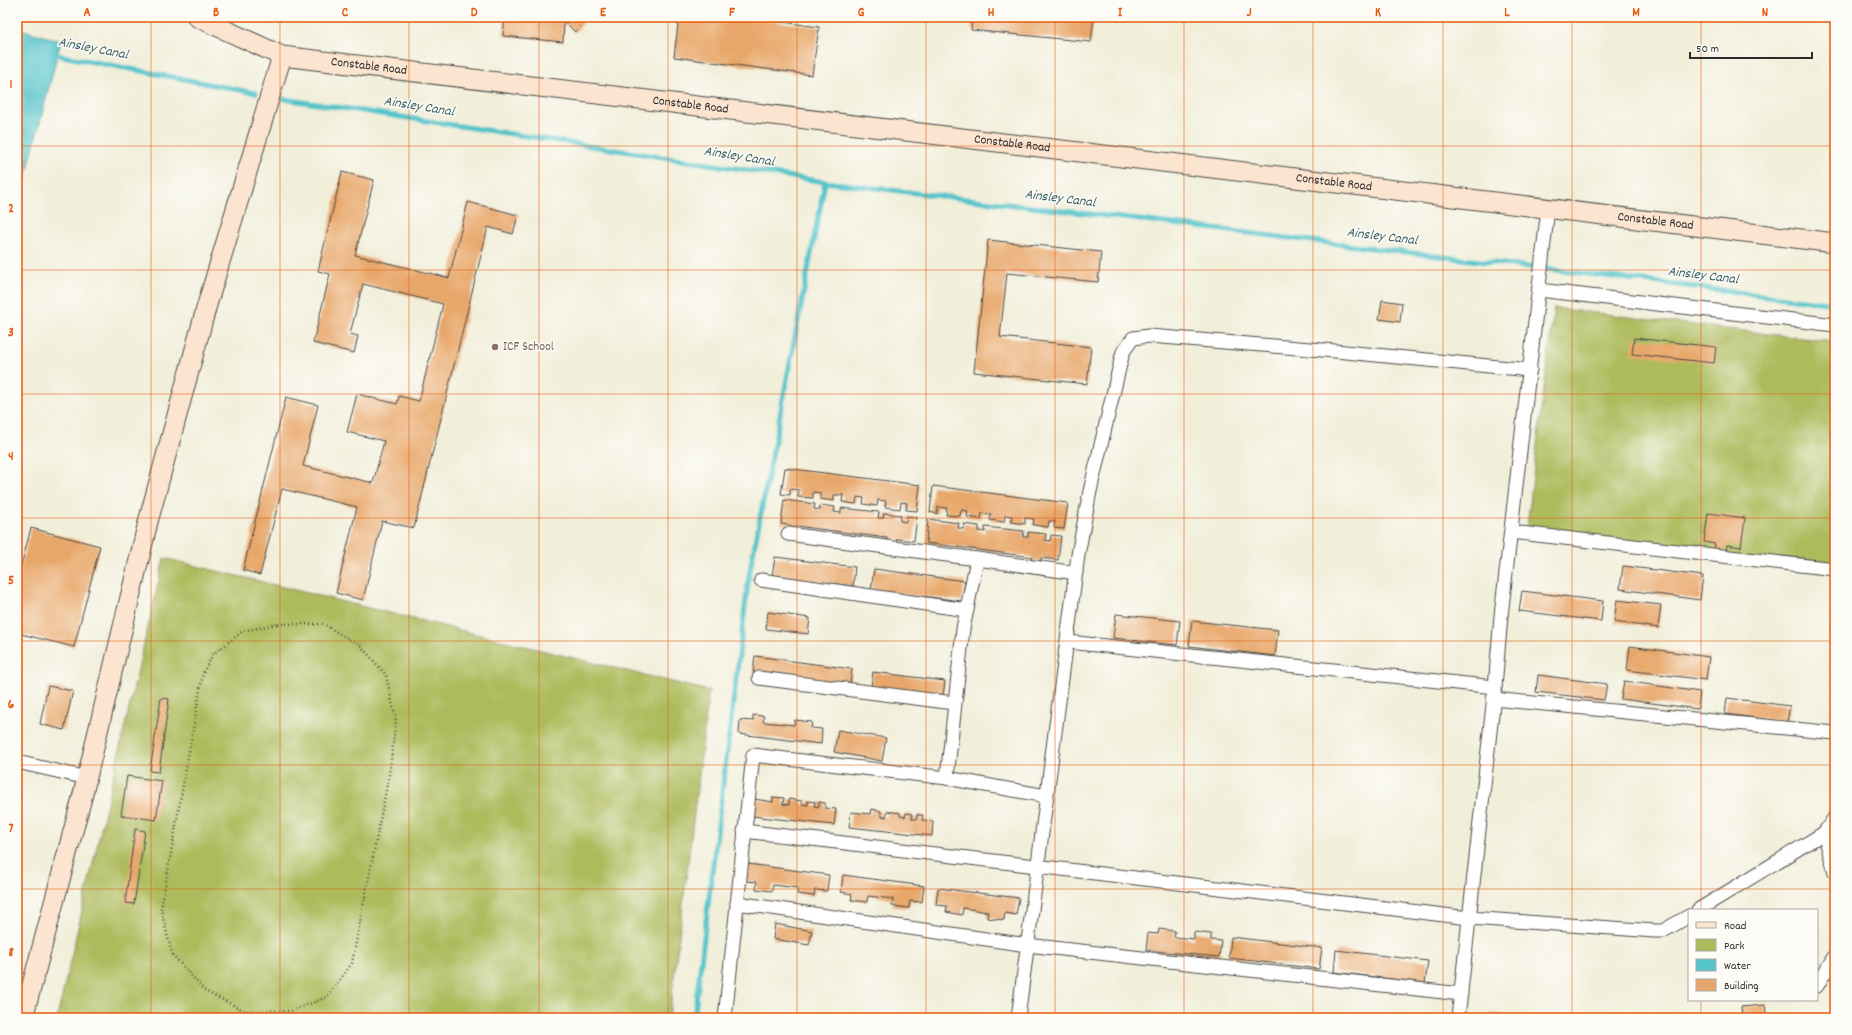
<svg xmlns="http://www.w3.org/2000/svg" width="1852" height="1035" font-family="Dekko,sans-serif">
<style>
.green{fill:#aebb5d;stroke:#6c7344}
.water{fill:#56c4cb;stroke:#40787b}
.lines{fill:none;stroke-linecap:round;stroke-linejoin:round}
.stream{stroke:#56c4cb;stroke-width:5}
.building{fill:#e8a76a}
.street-casing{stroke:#494845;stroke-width:15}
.secondary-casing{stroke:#494845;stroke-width:21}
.path{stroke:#494845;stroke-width:2.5;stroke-dasharray:1 3;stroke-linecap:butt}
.street{stroke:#fff;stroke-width:13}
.secondary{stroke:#fce5d0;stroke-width:19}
.grid{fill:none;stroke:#e8590c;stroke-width:1;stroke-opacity:0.55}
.education-dot{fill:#8d6e63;stroke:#fdfcf7;stroke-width:1.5}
.labels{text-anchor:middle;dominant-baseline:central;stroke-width:3;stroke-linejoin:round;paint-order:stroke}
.street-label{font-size:13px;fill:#2b2b2b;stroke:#fdfcf7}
.education-label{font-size:13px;fill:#785e54;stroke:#fdfcf7;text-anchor:start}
.water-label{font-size:14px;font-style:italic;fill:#3a6163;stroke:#fdfcf7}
.neatline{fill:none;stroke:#e8590c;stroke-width:1.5}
.grid-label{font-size:13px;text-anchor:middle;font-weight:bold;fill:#e8590c}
</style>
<rect width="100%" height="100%" fill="#fdfcf7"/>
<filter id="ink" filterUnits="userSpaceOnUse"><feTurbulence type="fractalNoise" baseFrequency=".025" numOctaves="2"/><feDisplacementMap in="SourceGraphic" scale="8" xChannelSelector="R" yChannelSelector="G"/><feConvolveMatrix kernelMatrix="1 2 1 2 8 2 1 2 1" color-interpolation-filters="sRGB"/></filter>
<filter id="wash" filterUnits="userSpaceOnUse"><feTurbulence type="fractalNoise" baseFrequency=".012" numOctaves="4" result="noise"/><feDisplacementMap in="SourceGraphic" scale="16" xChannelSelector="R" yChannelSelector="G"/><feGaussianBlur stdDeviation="0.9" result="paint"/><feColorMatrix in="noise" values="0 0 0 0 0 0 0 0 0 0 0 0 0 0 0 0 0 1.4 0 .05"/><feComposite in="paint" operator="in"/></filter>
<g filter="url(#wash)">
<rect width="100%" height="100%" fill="#f1eed9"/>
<g class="green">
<polygon points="1554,308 1835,342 1835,572 1526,534"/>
<polygon points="164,558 709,691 669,1018 57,1018"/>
</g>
<polygon class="water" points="17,28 61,41 17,211"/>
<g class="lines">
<g class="stream">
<polyline points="52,54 256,93"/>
<polyline points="284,99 825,182 1835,304"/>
<polyline points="694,1018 749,575 825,182"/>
</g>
</g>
<g id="blocks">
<g class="building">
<polygon points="505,17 579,17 583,24 575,32 564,21 563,42 503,36"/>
<polygon points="679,17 745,17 819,27 812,75 674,57"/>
<polygon points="972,17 1094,17 1091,42 971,30"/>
<polygon points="342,172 374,180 355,255 449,278 468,202 518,215 513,234 488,227 414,528 382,521 363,600 336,593 357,507 282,489 260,575 243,570 286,397 318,405 303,466 373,483 384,441 347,432 357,394 397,404 399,396 419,401 443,304 363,284 350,334 358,336 354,353 313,343 330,274 318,271"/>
<polygon points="988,240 1101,252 1098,282 1007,273 1000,337 1091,347 1087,384 974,372"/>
<polygon points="1382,300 1402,303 1400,322 1379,319"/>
<polygon points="1634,338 1716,347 1714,363 1632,354"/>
<polygon points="785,468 920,485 917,511 906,510 907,503 901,502 900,509 885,507 886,501 878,500 877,506 863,504 864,498 857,497 856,504 842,502 843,495 834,495 834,501 820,499 820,493 813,492 813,498 798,497 799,490 790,489 790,495 781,494"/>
<polygon points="933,486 1068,503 1064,529 1054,528 1055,521 1049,521 1048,527 1033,525 1034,519 1025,518 1025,524 1011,522 1012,516 1005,515 1004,522 990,520 991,514 982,513 981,519 967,517 968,511 961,510 960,516 946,515 947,508 938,507 937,514 930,512"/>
<polygon points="784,500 815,504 814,509 820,510 820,505 835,507 834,512 841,513 841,508 879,512 878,518 883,518 884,513 901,515 900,521 906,522 907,516 917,517 914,541 897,539 896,542 887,541 887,538 781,524"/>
<polygon points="1708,513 1745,518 1741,547 1727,545 1726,552 1714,550 1715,544 1704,542"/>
<polygon points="928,519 959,523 958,528 964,529 964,524 979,526 979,531 985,532 985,527 1024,531 1023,537 1028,537 1028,532 1046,534 1045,540 1050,541 1051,535 1061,536 1058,560 1041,558 1041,561 1031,560 1032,557 926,543"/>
<polygon points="31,528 100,546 74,647 17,633 17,581"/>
<polygon points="775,557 855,567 853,586 772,576"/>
<polygon points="1623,566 1703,576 1700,600 1620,589"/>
<polygon points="874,569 965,581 962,601 871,590"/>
<polygon points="1522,591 1603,601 1601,621 1519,611"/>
<polygon points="1617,600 1661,605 1658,628 1614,622"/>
<polygon points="768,612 810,618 808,634 766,629"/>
<polygon points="1116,614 1180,621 1177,645 1113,638"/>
<polygon points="1192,621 1278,630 1275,656 1189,646"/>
<polygon points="1630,646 1709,657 1706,680 1627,670"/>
<polygon points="755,656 852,669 850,685 753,672"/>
<polygon points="873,672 945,681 943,696 871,687"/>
<polygon points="1538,675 1607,684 1604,700 1536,692"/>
<polygon points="1624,681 1700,692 1698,709 1621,699"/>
<polygon points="48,686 73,691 64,730 40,724"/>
<polygon points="161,698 169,699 159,772 150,771"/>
<polygon points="1727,698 1790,706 1787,722 1725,714"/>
<polygon points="753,715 764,716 763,722 794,725 795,720 812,722 811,728 822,729 821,744 739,734 740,720 753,721"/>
<polygon points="838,730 886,738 882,761 834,752"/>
<polygon points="127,776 162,781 156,820 121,815"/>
<polygon points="773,797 784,798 783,804 789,805 789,799 802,801 802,804 808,805 808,801 815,802 814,806 819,807 819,802 825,803 825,808 836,809 834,825 751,816 754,799 773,802"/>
<polygon points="871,809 881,811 881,816 886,817 887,811 900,813 900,816 905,817 906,813 912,814 912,819 916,819 917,815 923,815 922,820 933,821 932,836 849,827 851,812 870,814"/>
<polygon points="135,829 145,831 134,904 125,903"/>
<polygon points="748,864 829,875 827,891 815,890 814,896 797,894 798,888 773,885 772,891 756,889 757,882 746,881"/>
<polygon points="843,875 924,886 922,902 910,901 909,908 892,906 893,899 868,896 867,902 851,900 852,894 841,892"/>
<polygon points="938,888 1019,898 1016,915 1005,913 1004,920 987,918 988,912 963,908 962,915 946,912 947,906 936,905"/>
<polygon points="775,924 812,931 809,945 773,939"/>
<polygon points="1159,929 1175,931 1174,937 1194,939 1194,932 1211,934 1211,940 1221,941 1219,957 1146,950 1148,933 1158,934"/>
<polygon points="1231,937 1322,948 1319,969 1229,958"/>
<polygon points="1336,950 1428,961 1425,983 1334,972"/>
<polygon points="1765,1005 1767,1018 1742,1018 1741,1007"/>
<polygon points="1489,1013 1523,1017 1523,1018 1489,1018"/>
</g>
</g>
</g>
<g filter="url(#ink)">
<use href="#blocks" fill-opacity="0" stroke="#494845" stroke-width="1"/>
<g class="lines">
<defs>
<g id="street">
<polyline points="1539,290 1835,325"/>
<polyline points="1511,532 1835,569"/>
<polyline points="788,534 977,559"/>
<polyline points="761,580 967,610"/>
<polyline points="1068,642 1495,687"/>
<polyline points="759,678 954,703"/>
<polyline points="1493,699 1835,733"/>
<polyline points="17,762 87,778"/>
<polyline points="947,778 963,629 977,559 1076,573"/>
<polyline points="1835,817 1824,833 1835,872"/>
<polyline points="744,831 1469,918 1655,931 1663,931 1689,916"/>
<polyline points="737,903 1027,945 1461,994"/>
<polyline points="1698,910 1824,833"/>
<polyline points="1817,986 1835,955"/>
<polyline points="725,1018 753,755 947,778 1046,796"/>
<polyline points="1018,1018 1078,555 1090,491 1123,352 1133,338 1149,336 1335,351 1530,370"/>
<polyline points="1458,1018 1495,687 1501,616 1548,208"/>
</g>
<g id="secondary">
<path id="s1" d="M197,17L282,56L1835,243"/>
<polyline points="23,1018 83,794 148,522 207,305 282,56"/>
</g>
</defs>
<use href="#street" class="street-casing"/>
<use href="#secondary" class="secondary-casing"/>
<polygon class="path" points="278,624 323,624 361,646 386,675 396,720 389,775 352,963 327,997 291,1011 245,1011 205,991 172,954 161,909 203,673 213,654 243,631"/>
<use href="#street" class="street"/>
<use href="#secondary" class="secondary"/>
</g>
</g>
<path class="grid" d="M151,17V1018M280,17V1018M409,17V1018M539,17V1018M668,17V1018M797,17V1018M926,17V1018M1055,17V1018M1184,17V1018M1313,17V1018M1443,17V1018M1572,17V1018M1701,17V910M17,146H1835M17,270H1835M17,394H1835M17,518H1835M17,641H1835M17,765H1835M17,889H1835M1701,1000V1018"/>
<circle class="education-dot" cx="495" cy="347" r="4"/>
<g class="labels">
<g class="street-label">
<text stroke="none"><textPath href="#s1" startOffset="181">Constable Road</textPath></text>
<text stroke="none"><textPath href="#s1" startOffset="505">Constable Road</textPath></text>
<text stroke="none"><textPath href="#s1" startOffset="829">Constable Road</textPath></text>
<text stroke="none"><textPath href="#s1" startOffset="1153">Constable Road</textPath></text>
<text stroke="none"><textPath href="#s1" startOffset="1477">Constable Road</textPath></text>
</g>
<g class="education-label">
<text x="503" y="347">ICF School</text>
</g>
<g class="water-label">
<text transform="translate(93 49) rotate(11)">Ainsley Canal</text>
<text transform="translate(419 107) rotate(9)">Ainsley Canal</text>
<text transform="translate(739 157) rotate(9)">Ainsley Canal</text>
<text transform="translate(1060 199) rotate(7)">Ainsley Canal</text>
<text transform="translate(1382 237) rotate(7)">Ainsley Canal</text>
<text transform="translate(1703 276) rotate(7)">Ainsley Canal</text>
</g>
</g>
<rect width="1852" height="1035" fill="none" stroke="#fdfcf7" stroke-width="44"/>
<rect x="1688" y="909" width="130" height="92" fill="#fdfcf7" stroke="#a9a8a5"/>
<rect x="1696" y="922" width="20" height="6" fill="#fce5d0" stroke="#a9a8a5"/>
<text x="1724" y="929" font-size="12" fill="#2b2b2b">Road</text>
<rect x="1696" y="939" width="20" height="12" fill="#aebb5d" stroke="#a9a8a5"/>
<text x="1724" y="949" font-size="12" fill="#2b2b2b">Park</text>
<rect x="1696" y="959" width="20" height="12" fill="#56c4cb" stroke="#a9a8a5"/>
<text x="1724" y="969" font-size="12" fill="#2b2b2b">Water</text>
<rect x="1696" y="979" width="20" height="12" fill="#e8a76a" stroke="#a9a8a5"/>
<text x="1724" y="989" font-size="12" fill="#2b2b2b">Building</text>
<path d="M1690 52v6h122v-6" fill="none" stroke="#2b2b2b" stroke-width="2"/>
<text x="1696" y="52" font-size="12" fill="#2b2b2b" stroke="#fdfcf7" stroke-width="3" paint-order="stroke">50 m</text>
<rect x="22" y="22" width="1808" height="991" class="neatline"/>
<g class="grid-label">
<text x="87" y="16">A</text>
<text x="216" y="16">B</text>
<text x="345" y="16">C</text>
<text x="474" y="16">D</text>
<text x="603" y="16">E</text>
<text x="732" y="16">F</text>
<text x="861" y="16">G</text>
<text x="991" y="16">H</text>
<text x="1120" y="16">I</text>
<text x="1249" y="16">J</text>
<text x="1378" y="16">K</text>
<text x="1507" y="16">L</text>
<text x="1636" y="16">M</text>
<text x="1765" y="16">N</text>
<text x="11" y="88">1</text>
<text x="11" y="212">2</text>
<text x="11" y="336">3</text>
<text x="11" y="460">4</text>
<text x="11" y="584">5</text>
<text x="11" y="708">6</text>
<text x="11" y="832">7</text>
<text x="11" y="956">8</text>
</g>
</svg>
